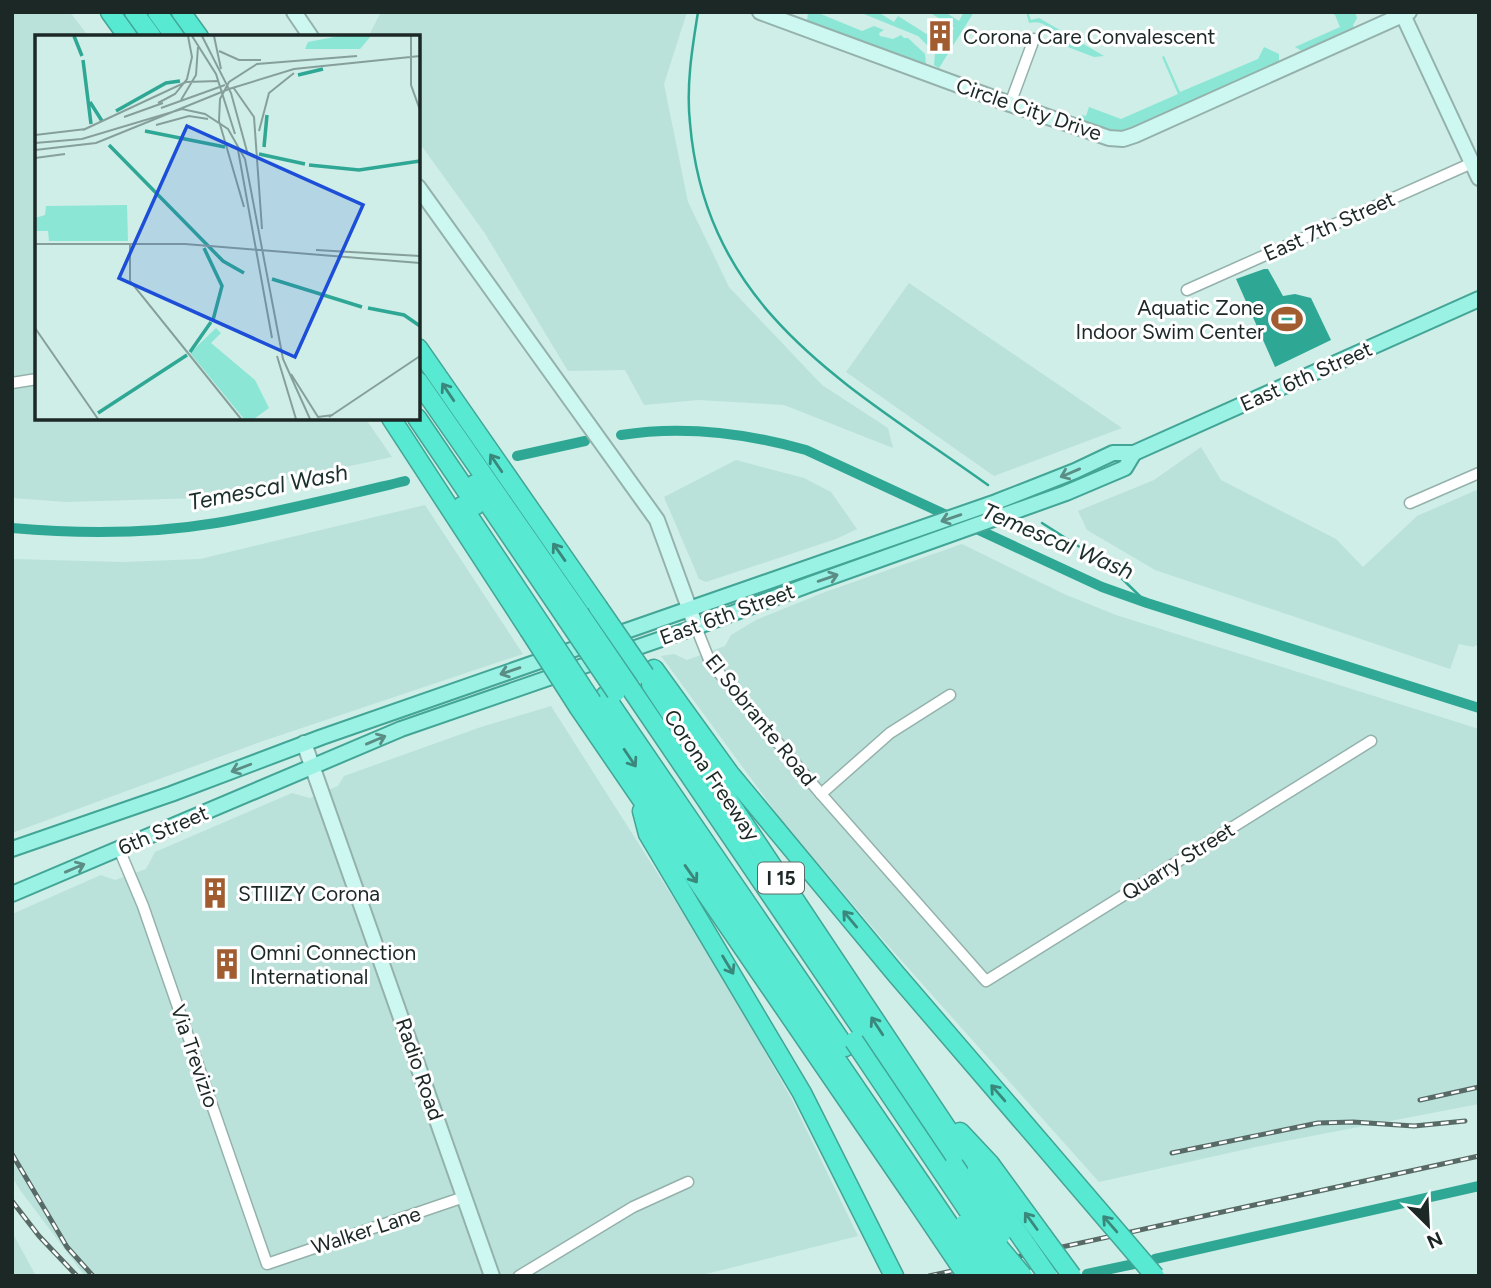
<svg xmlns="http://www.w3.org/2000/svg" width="1491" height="1288" font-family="Figtree,sans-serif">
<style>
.built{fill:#bae2da}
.green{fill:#8be6d5}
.water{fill:#2fa795}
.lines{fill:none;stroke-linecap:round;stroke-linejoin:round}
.stream{stroke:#2fa795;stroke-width:2.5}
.canal{stroke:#2fa795;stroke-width:10}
.street-casing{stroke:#94b2ab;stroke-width:13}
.secondary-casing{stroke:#94b2ab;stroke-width:18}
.primary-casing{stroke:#42a596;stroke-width:18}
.highway-casing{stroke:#42a596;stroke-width:21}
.street{stroke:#fff;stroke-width:10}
.secondary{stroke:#cdf8f2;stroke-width:14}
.primary{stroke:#9af2e4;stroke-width:14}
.highway{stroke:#57e9d2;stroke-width:18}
.rail-casing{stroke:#576a66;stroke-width:5}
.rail{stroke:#fff;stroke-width:2.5;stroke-dasharray:8;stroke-linecap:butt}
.highway-bridge-casing{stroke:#42a596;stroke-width:21;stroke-linecap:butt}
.highway-bridge{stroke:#57e9d2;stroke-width:18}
.oneway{stroke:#3a887c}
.oneway2{stroke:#5b8d85}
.labels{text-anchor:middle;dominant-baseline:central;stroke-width:6;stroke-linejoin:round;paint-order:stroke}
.shield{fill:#fff;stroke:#606867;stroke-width:2}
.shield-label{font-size:19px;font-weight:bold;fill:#1c2826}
.poi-label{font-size:21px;fill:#1c2826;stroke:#fff;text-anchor:start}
.street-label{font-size:21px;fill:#1c2826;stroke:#fff}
.water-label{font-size:23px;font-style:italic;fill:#1b2f2b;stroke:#fff}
.inset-river{fill:none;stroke:#2fa795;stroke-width:3.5}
.inset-road{fill:none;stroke:#879f9a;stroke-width:2}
.view{fill:#1d4ed8;fill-opacity:0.15;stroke:#1d4ed8;stroke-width:3.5}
.inset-edge{fill:none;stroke:#1c2826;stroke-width:3.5}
</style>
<rect width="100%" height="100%" fill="#cfeee7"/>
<g class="built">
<polygon points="12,12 70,12 89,37 37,37 37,418 365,418 392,457 200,498 66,502 12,498"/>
<polygon points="381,12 687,12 664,84 688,202 729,287 822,385 888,428 893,448 784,405 699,400 644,405 625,370 568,371 484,232 418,141 418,37 368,37"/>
<polygon points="909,283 1122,428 994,476 846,372"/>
<polygon points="1201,447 1221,480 1336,539 1363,567 1417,516 1479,489 1479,644 1473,647 1459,644 1450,669 1155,570 1087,530 1078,511 1154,480"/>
<polygon points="736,460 804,478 831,492 857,529 836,539 706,582 699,579 664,497"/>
<polygon points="425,505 523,654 263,741 12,833 12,559 122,562 200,559"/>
<polygon points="962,544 1064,594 1116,615 1479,729 1479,1104 1260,1146 1099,1182 884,941 780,818 661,656 674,654 687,660 725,646 731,635 756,620 825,592"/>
<polygon points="551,706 714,962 791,1098 858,1236 698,1276 85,1276 20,1190 12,1177 12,914 101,875 115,880 146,869 155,852 292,793 310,798 338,786 344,776 481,727"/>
<polygon points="12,1232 36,1276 12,1276"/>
</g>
<g class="green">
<polygon points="808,12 816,12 862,31 874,26 884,30 879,33 880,36 893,39 901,35 904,38 908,38 925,54 926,64 807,21"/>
<polygon points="859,12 878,12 894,22 898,16 944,45 954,28 929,12 945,12 959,21 964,12 974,12 939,68 934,65 935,53 918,36"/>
<path d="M1026,12H1028L1031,20L1039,18L1104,56L1094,57L1052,41C1053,27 1042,20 1029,23Z"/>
<polygon points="1330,12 1355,12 1357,18 1353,25 1354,29 1304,52 1295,47 1340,27 1335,15"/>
<path d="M1264,47L1279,54V63L1132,129C1113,133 1098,126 1080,119L1082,115L1086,116L1089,107L1121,119L1178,94L1162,57L1164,56L1180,92L1258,59Z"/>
</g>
<polygon class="water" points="1264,269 1268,269 1283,296 1295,294 1311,298 1331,340 1275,367 1236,279"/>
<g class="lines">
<g class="stream">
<path d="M698,12C692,49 686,86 690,123C706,313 850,386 988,485"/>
<polyline points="1042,523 1108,565 1147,603"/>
</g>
<g class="canal">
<path d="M621,435C684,425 746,433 806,450L1102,587L1147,603L1479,708"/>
<polyline points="517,456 585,441"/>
<path d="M12,528C79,534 150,534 216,523C280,512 343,496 405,481"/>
<polyline points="1155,1259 1479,1186"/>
<polyline points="1087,1274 1134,1264"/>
</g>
<defs>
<g id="street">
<polyline points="1010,104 1034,39"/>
<polyline points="1187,290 1472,163"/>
<polyline points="12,383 37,379"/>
<polyline points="1410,503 1479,473"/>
<polyline points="696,627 710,662 821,794 986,981 1371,741"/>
<polyline points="821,794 890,733 950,695"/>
<polyline points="119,849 143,906 267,1264 464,1197"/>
<polyline points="519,1276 633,1207 688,1182"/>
</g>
<g id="secondary">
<polyline points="294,12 311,37"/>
<polyline points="760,12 1010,104 1109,138 1123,139 1135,135 1409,12"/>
<polyline points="1396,12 1403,15 1479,178"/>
<polyline points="418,187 657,520 696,627"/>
<polyline points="304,743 492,1276"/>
</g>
<g id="primary">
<polyline points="12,849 171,794 322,737 996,502 1075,471 1113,453 1134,453 1479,299"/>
<polyline points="12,894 401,729 696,627 811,584 1066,493 1125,468 1134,453"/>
</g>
<g id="highway">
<polyline points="110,12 128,37"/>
<polyline points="134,12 152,37"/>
<polyline points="157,12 175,37"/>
<polyline points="181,12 199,37"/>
<polyline points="418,348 598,607"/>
<polyline points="418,381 580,614"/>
<polyline points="391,418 529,630"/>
<polyline points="417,418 476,505"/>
<polyline points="475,484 566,618"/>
<polyline points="462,506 542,626"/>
<polyline points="654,669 730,774 896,974 1042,1144"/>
<polyline points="651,684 976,1172"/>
<polyline points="629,686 954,1165"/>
<polyline points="605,696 845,1047"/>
<polyline points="592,702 927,1192"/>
<polyline points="579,708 913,1196"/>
<polyline points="642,811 648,834 802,1093 894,1276"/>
<polyline points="960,1132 990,1164"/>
</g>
</defs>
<use href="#street" class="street-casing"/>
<use href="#secondary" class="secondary-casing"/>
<use href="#primary" class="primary-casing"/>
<use href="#highway" class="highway-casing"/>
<use href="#street" class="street"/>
<use href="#secondary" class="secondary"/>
<use href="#primary" class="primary"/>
<use href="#highway" class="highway"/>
<defs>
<g id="rail">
<polyline points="1420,1100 1479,1087"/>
<polyline points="1172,1153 1318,1123 1353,1122 1414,1126 1465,1121"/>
<polyline points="12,1154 67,1247 93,1276"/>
<polyline points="12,1201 39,1236 77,1276"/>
<polyline points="929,1276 1479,1156"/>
</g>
</defs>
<use href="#rail" class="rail-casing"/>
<use href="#rail" class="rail"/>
<defs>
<g id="highway-bridge">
<polyline points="598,607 645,675"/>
<polyline points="580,614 629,686"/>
<polyline points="566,618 616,692"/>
<polyline points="542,626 592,702"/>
<polyline points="529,630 579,708"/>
<polyline points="854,1041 967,1209 1023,1276"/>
<polyline points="1042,1144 1155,1276"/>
<polyline points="990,1164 1072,1276"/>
<polyline points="954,1165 1001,1235"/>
<polyline points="976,1172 1048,1276"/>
<polyline points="927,1192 984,1276"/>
<polyline points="913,1196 967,1276"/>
<polyline points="964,1224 1005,1276"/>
</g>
</defs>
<use href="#highway-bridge" class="highway-bridge-casing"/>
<use href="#highway-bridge" class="highway-bridge"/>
</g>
<defs><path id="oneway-shaft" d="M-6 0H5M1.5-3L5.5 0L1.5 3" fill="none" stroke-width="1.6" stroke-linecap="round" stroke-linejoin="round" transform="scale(1.75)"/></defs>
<g class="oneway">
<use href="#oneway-shaft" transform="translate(448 392) rotate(-124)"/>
<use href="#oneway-shaft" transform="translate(496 463) rotate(-124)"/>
<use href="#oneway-shaft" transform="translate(559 552) rotate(-125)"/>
<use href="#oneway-shaft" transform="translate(630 758) rotate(56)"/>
<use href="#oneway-shaft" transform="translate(691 874) rotate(55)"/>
<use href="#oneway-shaft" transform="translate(850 919) rotate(-130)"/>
<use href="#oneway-shaft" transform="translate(728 965) rotate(59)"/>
<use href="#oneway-shaft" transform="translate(877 1026) rotate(-123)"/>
<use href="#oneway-shaft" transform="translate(998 1093) rotate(-131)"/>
<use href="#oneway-shaft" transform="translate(1031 1221) rotate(-126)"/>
<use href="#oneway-shaft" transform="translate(1110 1224) rotate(-131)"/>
</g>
<g class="oneway2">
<use href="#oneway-shaft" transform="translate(1070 473) rotate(157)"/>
<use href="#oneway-shaft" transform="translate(951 518) rotate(161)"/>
<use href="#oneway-shaft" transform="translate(828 578) rotate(-19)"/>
<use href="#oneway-shaft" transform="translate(510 671) rotate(161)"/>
<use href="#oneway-shaft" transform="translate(376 740) rotate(-23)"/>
<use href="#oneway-shaft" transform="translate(241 768) rotate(159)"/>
<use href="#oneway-shaft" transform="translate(75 868) rotate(-23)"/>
</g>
<defs>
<symbol id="building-bare" viewBox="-9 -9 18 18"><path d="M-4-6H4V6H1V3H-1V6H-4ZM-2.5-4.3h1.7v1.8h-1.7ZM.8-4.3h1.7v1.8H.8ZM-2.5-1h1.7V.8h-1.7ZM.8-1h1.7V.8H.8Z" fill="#a15c30" stroke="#fff" stroke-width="2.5" paint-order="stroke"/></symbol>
<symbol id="stadium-bare" viewBox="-9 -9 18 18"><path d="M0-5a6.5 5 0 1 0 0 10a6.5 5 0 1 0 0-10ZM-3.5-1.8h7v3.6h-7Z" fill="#a15c30" stroke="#fff" stroke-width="2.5" paint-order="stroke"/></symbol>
</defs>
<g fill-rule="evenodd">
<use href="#building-bare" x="918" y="14" width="44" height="44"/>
<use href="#stadium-bare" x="1265" y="297" width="44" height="44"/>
<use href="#building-bare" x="193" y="871" width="44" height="44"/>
<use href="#building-bare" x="205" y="942" width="44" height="44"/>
</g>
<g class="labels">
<rect class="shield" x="758" y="862.5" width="46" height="31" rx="5"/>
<g class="shield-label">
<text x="781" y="878">I 15</text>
</g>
<g class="poi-label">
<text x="963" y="36">Corona Care Convalescent</text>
<text x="1264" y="307" text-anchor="end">Aquatic Zone<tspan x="1264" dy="24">Indoor Swim Center</tspan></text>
<text x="238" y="893">STIIIZY Corona</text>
<text x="250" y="952">Omni Connection<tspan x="250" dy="24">International</tspan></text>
</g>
<g class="street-label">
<text transform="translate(1029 109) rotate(19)">Circle City Drive</text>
<text transform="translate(1329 226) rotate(-24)">East 7th Street</text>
<text transform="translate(1306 376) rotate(-24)">East 6th Street</text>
<text transform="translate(727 614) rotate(-20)">East 6th Street</text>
<text transform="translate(761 720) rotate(51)">El Sobrante Road</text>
<text transform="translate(712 775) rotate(56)">Corona Freeway</text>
<text transform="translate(163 830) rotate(-23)">6th Street</text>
<text transform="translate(1178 861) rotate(-32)">Quarry Street</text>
<text transform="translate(195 1056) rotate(71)">Via Trevizio</text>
<text transform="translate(420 1069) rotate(71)">Radio Road</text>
<text transform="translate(366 1230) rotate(-18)">Walker Lane</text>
</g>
<g class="water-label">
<text transform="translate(268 487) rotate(-11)">Temescal Wash</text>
<text transform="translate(1058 541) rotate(23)">Temescal Wash</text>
</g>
</g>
<g transform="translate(35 35)">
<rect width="385" height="385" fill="#cfeee7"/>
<path d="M304,1H336L325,14H270L273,7ZM92,170L93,206H14L13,196H0V183L10,180L11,171ZM181,293L186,298L176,308L220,345L234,373L219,384H209L155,318Z" fill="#8be6d5"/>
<path class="inset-river" d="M39,1L47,21M48,25L56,89M263,40L288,34M55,67L67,86M81,76L131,48L145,46M110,96L190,112M74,110L188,226L209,238M229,112L232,80M224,119L270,129M274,130L324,135L385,126M169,213L187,251L178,285M237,244L327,272M333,273L369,280L385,291M155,317L176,287M63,378L152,320"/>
<path class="inset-road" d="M157,1L181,39L200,99M167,1L196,58L213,120M179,1L186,34M376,1V50L385,75M184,16L204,25H226M198,52L219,82L227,194M146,65L161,40L163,12M123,68L140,59L152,44L157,22L153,1M126,73L190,50M89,82L128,68M121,90L154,81L173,84M48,95L151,47L184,46M224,96L234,58L259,38M0,100L51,94M0,108L47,104L147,74L170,79L193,94L210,124L248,324L275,384M0,115L61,108L194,54L259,34L385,21M203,115L237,303M0,123L30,119M209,172L184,86L185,64L194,47L222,29L322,21M0,209H150L385,228M95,209V246L206,384M281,215L385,221M0,293L63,384M242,321L261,384M256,339L283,382L298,380M294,382L385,321"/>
<path class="view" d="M152,91L328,170L260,322L84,243Z"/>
<rect width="385" height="385" class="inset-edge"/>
</g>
<rect width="1491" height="1288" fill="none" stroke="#1c2826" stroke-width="28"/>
<g transform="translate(1428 1225) rotate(156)" stroke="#ffffff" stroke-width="5" paint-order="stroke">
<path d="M0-5L12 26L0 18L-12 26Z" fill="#1c2826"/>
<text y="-10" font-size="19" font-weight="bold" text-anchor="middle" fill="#1c2826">N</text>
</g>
</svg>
